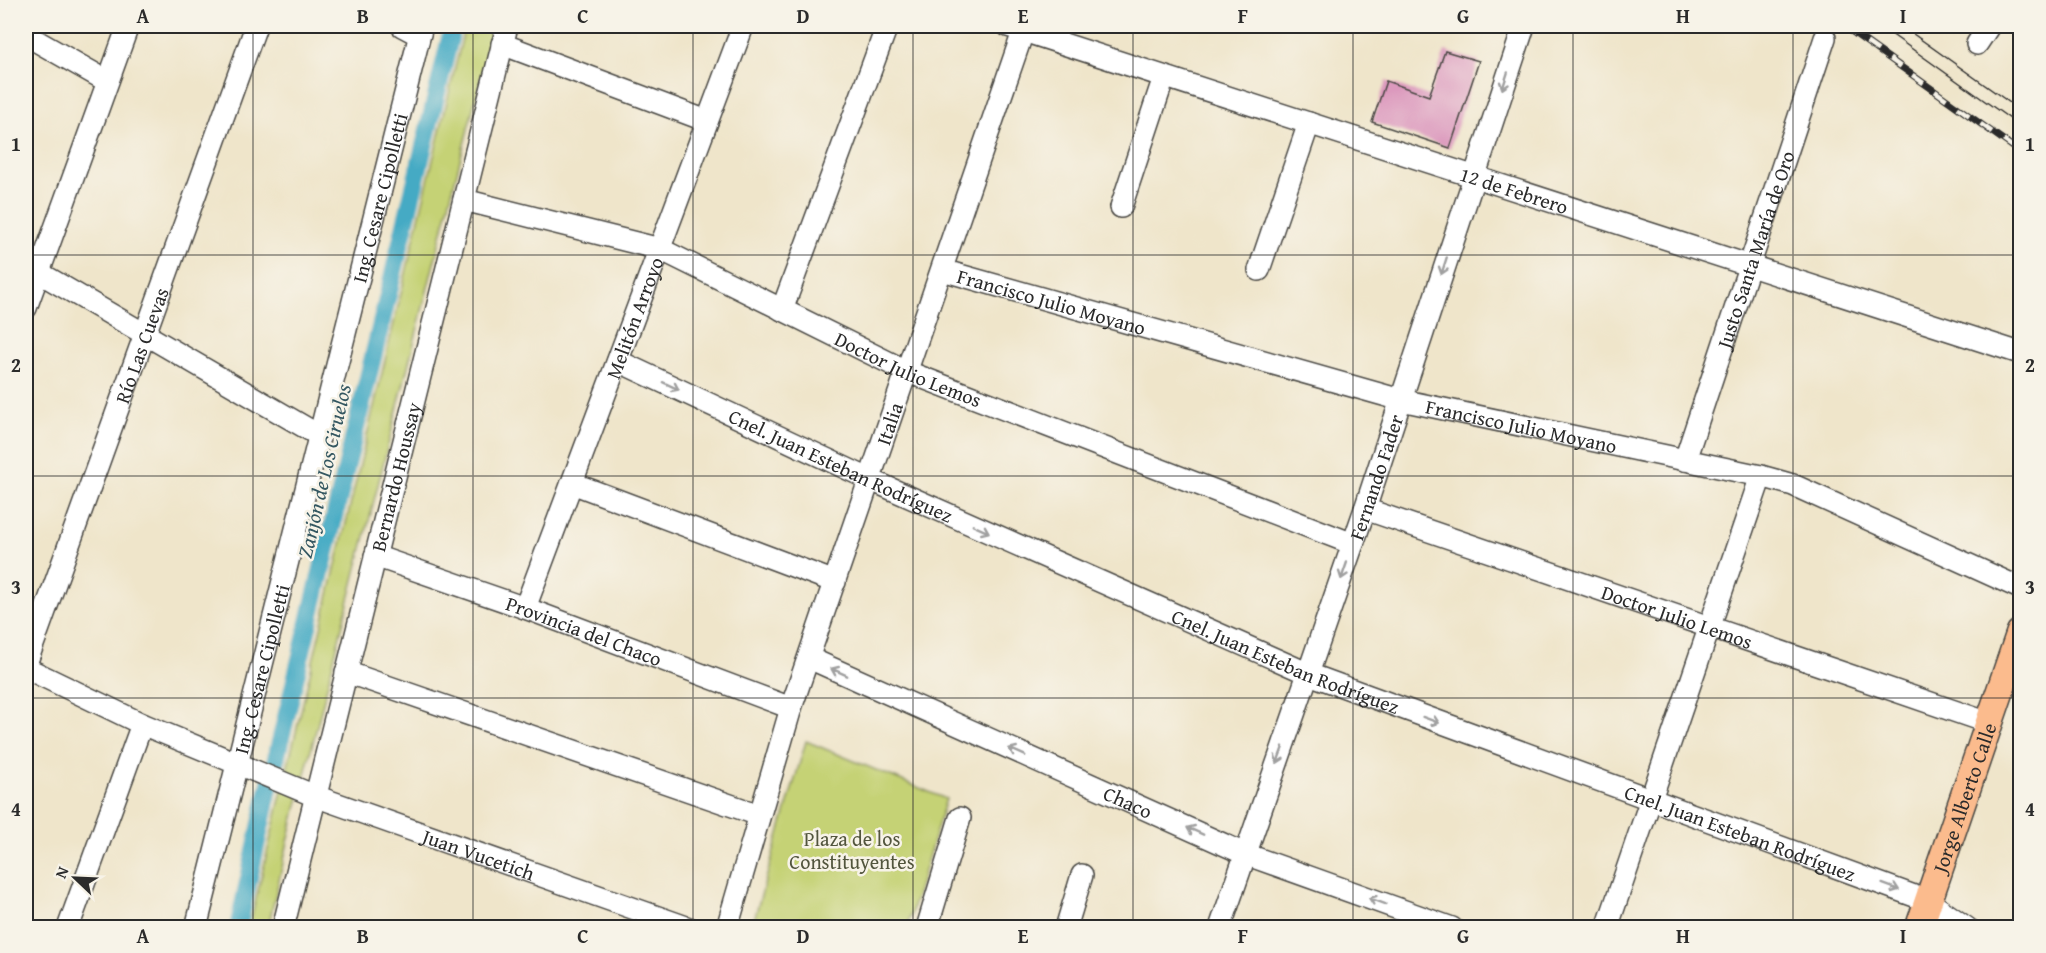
<svg xmlns="http://www.w3.org/2000/svg" width="2046" height="953" font-family="'Gentium Book Plus',serif">
<style>
.green{fill:#c5d274;stroke:#787e50;stroke-width:1.5}
.lines{fill:none;stroke-linecap:round;stroke-linejoin:round}
.canal{stroke:#45aac4;stroke-width:18}
.building{fill:#dc99bd}
.minor-casing{stroke:#484743;stroke-width:24}
.major-casing{stroke:#484743;stroke-width:30}
.minor{stroke:#fff;stroke-width:21}
.major{stroke:#fbbb8d;stroke-width:27}
.tram{stroke:#2b2b2b;stroke-width:1.5}
.rail-casing{stroke:#2b2b2b;stroke-width:7}
.rail{stroke:#f7f3e8;stroke-width:4.5;stroke-dasharray:14;stroke-linecap:butt}
.oneway{stroke:#a0a0a0}
.grid{fill:none;stroke:#2b2b2b;stroke-width:1.5;stroke-opacity:0.55}
.labels{text-anchor:middle;dominant-baseline:central;stroke-width:5;stroke-linejoin:round;paint-order:stroke}
.street-label{font-size:20px;fill:#2b2b2b;stroke:#f7f3e8}
.park-label{font-size:20px;fill:#52553d;stroke:#f7f3e8}
.water-label{font-size:21px;font-style:italic;fill:#345761;stroke:#f7f3e8}
.neatline{fill:none;stroke:#2b2b2b;stroke-width:2}
.grid-label{font-size:20px;text-anchor:middle;font-weight:bold;fill:#2b2b2b}
</style>
<rect width="100%" height="100%" fill="#f7f3e8"/>
<filter id="ink" filterUnits="userSpaceOnUse"><feTurbulence type="fractalNoise" baseFrequency=".0167" numOctaves="2"/><feDisplacementMap in="SourceGraphic" scale="12" xChannelSelector="R" yChannelSelector="G"/><feConvolveMatrix kernelMatrix="1 2 1 2 8 2 1 2 1" color-interpolation-filters="sRGB"/></filter>
<filter id="wash" filterUnits="userSpaceOnUse"><feTurbulence type="fractalNoise" baseFrequency=".008" numOctaves="4" result="noise"/><feDisplacementMap in="SourceGraphic" scale="24" xChannelSelector="R" yChannelSelector="G"/><feGaussianBlur stdDeviation="1.35" result="paint"/><feColorMatrix in="noise" values="0 0 0 0 0 0 0 0 0 0 0 0 0 0 0 0 0 1.4 0 .05"/><feComposite in="paint" operator="in"/></filter>
<g filter="url(#wash)">
<rect width="100%" height="100%" fill="#efe5ca"/>
<g class="green">
<polygon points="465,26 494,26 291,829 268,927 249,928"/>
<polygon points="806,741 946,799 907,927 767,928 753,923"/>
</g>
<g class="lines">
<polyline class="canal" points="238,928 267,796 453,26"/>
</g>
<g id="blocks">
<polygon class="building" points="1445,51 1479,61 1450,148 1372,122 1386,81 1429,96"/>
</g>
</g>
<g filter="url(#ink)">
<use href="#blocks" fill-opacity="0" stroke="#484743" stroke-width="1.5"/>
<g class="lines">
<defs>
<g id="minor">
<polyline points="402,26 419,35"/>
<path id="s1" d="M1008,26L2020,353"/>
<polyline points="26,35 107,81"/>
<polyline points="502,44 707,121"/>
<polyline points="1977,44 1989,26"/>
<path id="s2" d="M464,200L660,249L908,372L1353,544"/>
<polyline points="1121,207 1164,77"/>
<polyline points="26,265 320,436"/>
<path id="s3" d="M942,270L1401,400L1761,476L1793,485L2020,588"/>
<polyline points="1259,270 1309,123"/>
<polyline points="26,308 128,26"/>
<polyline points="782,310 887,26"/>
<path id="s4" d="M618,361L871,480L1309,674L1928,901L1967,928"/>
<path id="s5" d="M1685,460L1825,38"/>
<polyline points="572,483 835,582"/>
<path id="s6" d="M1365,509L1989,723"/>
<path id="s7" d="M375,556L525,608L791,708"/>
<path id="s8" d="M525,608L743,26"/>
<path id="s9" d="M809,658L1245,854L1452,928"/>
<path id="s10" d="M26,664L256,26"/>
<path id="s11" d="M26,668L142,724L315,796L689,928"/>
<polyline points="346,672 759,815"/>
<polyline points="68,928 142,724"/>
<path id="s12" d="M196,928L422,26"/>
<path id="s13" d="M283,928L507,26"/>
<path id="s14" d="M727,928L791,708L1025,26"/>
<polyline points="927,928 960,818"/>
<polyline points="1066,928 1082,875"/>
<path id="s15" d="M1220,928L1365,509L1524,26"/>
<polyline points="1607,928 1761,476"/>
</g>
<g id="major">
<path id="s16" d="M1919,928L2020,633"/>
</g>
</defs>
<use href="#minor" class="minor-casing"/>
<use href="#major" class="major-casing"/>
<use href="#minor" class="minor"/>
<use href="#major" class="major"/>
<g class="tram">
<polyline points="1880,26 2020,126"/>
<polyline points="1902,26 2020,110"/>
</g>
<defs>
<polyline id="rail" points="1844,26 2020,152"/>
</defs>
<use href="#rail" class="rail-casing"/>
<use href="#rail" class="rail"/>
</g>
<defs><path id="oneway-shaft" d="M-6 0H5M1.5-3L5.5 0L1.5 3" fill="none" stroke-width="1.6" stroke-linecap="round" stroke-linejoin="round" transform="scale(1.5)"/></defs>
<g class="oneway">
<use href="#oneway-shaft" transform="translate(1505 81) rotate(108)"/>
<use href="#oneway-shaft" transform="translate(1444 266) rotate(108)"/>
<use href="#oneway-shaft" transform="translate(671 386) rotate(25)"/>
<use href="#oneway-shaft" transform="translate(981 529) rotate(24)"/>
<use href="#oneway-shaft" transform="translate(1344 571) rotate(109)"/>
<use href="#oneway-shaft" transform="translate(839 672) rotate(-156)"/>
<use href="#oneway-shaft" transform="translate(1431 720) rotate(20)"/>
<use href="#oneway-shaft" transform="translate(1017 752) rotate(-156)"/>
<use href="#oneway-shaft" transform="translate(1280 755) rotate(110)"/>
<use href="#oneway-shaft" transform="translate(1195 831) rotate(-156)"/>
<use href="#oneway-shaft" transform="translate(1891 887) rotate(20)"/>
<use href="#oneway-shaft" transform="translate(1377 901) rotate(-160)"/>
</g>
</g>
<path class="grid" d="M253,26V928M473,26V928M693,26V928M913,26V928M1133,26V928M1353,26V928M1573,26V928M1793,26V928M26,255H2020M26,476H2020M26,698H2020"/>
<g class="labels">
<g class="street-label">
<text stroke="none"><textPath href="#s1" startOffset="532">12 de Febrero</textPath></text>
<text stroke="none"><textPath href="#s12" startOffset="753">Ing. Cesare Cipolletti</textPath></text>
<text stroke="none"><textPath href="#s5" startOffset="222">Justo Santa María de Oro</textPath></text>
<text stroke="none"><textPath href="#s3" startOffset="114">Francisco Julio Moyano</textPath></text>
<text stroke="none"><textPath href="#s8" startOffset="310">Melitón Arroyo</textPath></text>
<text stroke="none"><textPath href="#s10" startOffset="339">Río Las Cuevas</textPath></text>
<text stroke="none"><textPath href="#s2" startOffset="478">Doctor Julio Lemos</textPath></text>
<text stroke="none"><textPath href="#s14" startOffset="530">Italia</textPath></text>
<text stroke="none"><textPath href="#s3" startOffset="600">Francisco Julio Moyano</textPath></text>
<text stroke="none"><textPath href="#s4" startOffset="246">Cnel. Juan Esteban Rodríguez</textPath></text>
<text stroke="none"><textPath href="#s13" startOffset="465">Bernardo Houssay</textPath></text>
<text stroke="none"><textPath href="#s15" startOffset="477">Fernando Fader</textPath></text>
<text stroke="none"><textPath href="#s6" startOffset="330">Doctor Julio Lemos</textPath></text>
<text stroke="none"><textPath href="#s7" startOffset="222">Provincia del Chaco</textPath></text>
<text stroke="none"><textPath href="#s4" startOffset="732">Cnel. Juan Esteban Rodríguez</textPath></text>
<text stroke="none"><textPath href="#s12" startOffset="267">Ing. Cesare Cipolletti</textPath></text>
<text stroke="none"><textPath href="#s16" startOffset="138">Jorge Alberto Calle</textPath></text>
<text stroke="none"><textPath href="#s9" startOffset="350">Chaco</textPath></text>
<text stroke="none"><textPath href="#s4" startOffset="1218">Cnel. Juan Esteban Rodríguez</textPath></text>
<text stroke="none"><textPath href="#s11" startOffset="490">Juan Vucetich</textPath></text>
</g>
<g class="park-label">
<text x="852" y="838">Plaza de los<tspan x="852" dy="23">Constituyentes</tspan></text>
</g>
<g class="water-label">
<text transform="translate(324 471) rotate(-77)">Zanjón de Los Ciruelos</text>
</g>
</g>
<rect width="2046" height="953" fill="none" stroke="#f7f3e8" stroke-width="66"/>
<g transform="translate(75 878) rotate(293)" stroke="#f7f3e8" stroke-width="4.5" paint-order="stroke">
<path d="M0-4.5L10 22L0 15L-10 22Z" fill="#2b2b2b"/>
<text y="-9" font-size="16" font-weight="bold" text-anchor="middle" fill="#2b2b2b">N</text>
</g>
<rect x="33" y="33" width="1980" height="887" class="neatline"/>
<g class="grid-label">
<text x="143" y="23">A</text>
<text x="363" y="23">B</text>
<text x="583" y="23">C</text>
<text x="803" y="23">D</text>
<text x="1023" y="23">E</text>
<text x="1243" y="23">F</text>
<text x="1463" y="23">G</text>
<text x="1683" y="23">H</text>
<text x="1903" y="23">I</text>
<text x="16" y="151">1</text>
<text x="2030" y="151">1</text>
<text x="16" y="372">2</text>
<text x="2030" y="372">2</text>
<text x="16" y="594">3</text>
<text x="2030" y="594">3</text>
<text x="16" y="816">4</text>
<text x="2030" y="816">4</text>
<text x="143" y="943">A</text>
<text x="363" y="943">B</text>
<text x="583" y="943">C</text>
<text x="803" y="943">D</text>
<text x="1023" y="943">E</text>
<text x="1243" y="943">F</text>
<text x="1463" y="943">G</text>
<text x="1683" y="943">H</text>
<text x="1903" y="943">I</text>
</g>
</svg>
